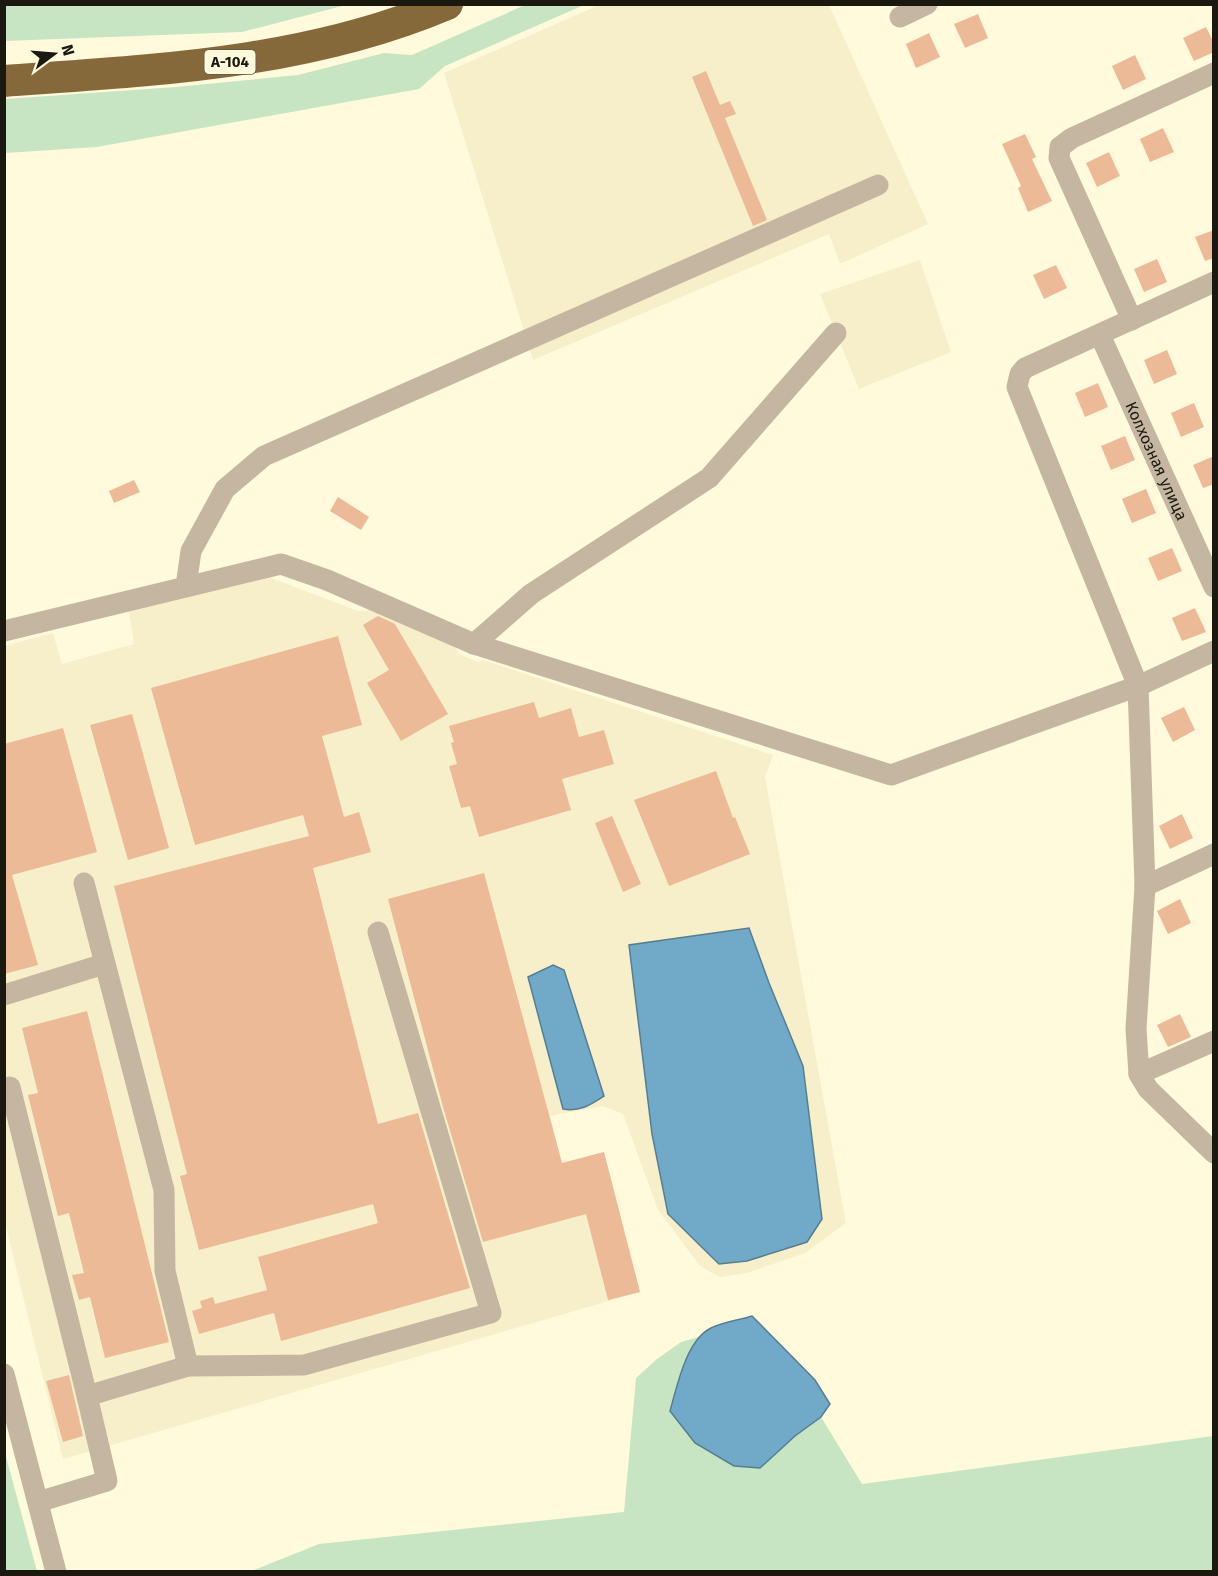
<svg xmlns="http://www.w3.org/2000/svg" width="1218" height="1576" font-family="'Fira Sans',sans-serif">
<style>
.built{fill:#f6efca}
.green{fill:#c7e5c2}
.water{fill:#70aac8;stroke:#567e90;stroke-width:1.5}
.building{fill:#ecba97}
.lines{fill:none;stroke-linecap:round;stroke-linejoin:round}
.minor{stroke:#c4b6a1;stroke-width:21}
.highway{stroke:#86693a;stroke-width:32}
.labels{text-anchor:middle;dominant-baseline:central;stroke-width:6;stroke-linejoin:round;paint-order:stroke}
.shield{fill:#fffadb;stroke:#5f5c4c;stroke-width:1.5}
.shield-label{font-size:15px;font-weight:bold;fill:#1b190f}
.street-label{font-size:16px;fill:#1b190f;stroke:#fffadb}
</style>
<rect width="100%" height="100%" fill="#fffadb"/>
<g class="built">
<polygon points="599,5 829,5 928,224 840,264 829,234 533,360 444,73"/>
<polygon points="920,260 951,352 859,389 820,294"/>
<polygon points="266,576 358,611 373,610 454,645 459,654 478,662 483,660 773,755 765,777 846,1223 805,1253 747,1273 720,1277 700,1266 658,1210 623,1114 603,1106 550,1116 562,1163 604,1152 640,1292 63,1459 5,1223 4,646 53,633 62,664 134,644 129,611"/>
</g>
<g class="green">
<polygon points="4,5 5,4 346,5 242,32 5,41"/>
<polygon points="525,5 584,5 445,66 419,89 97,147 5,153 5,99 176,87 298,75 384,53 412,55"/>
<polygon points="699,1337 683,1365 795,1436 821,1417 862,1484 1213,1436 1213,1571 249,1572 319,1544 624,1512 636,1378 657,1359 681,1342"/>
<polygon points="4,1453 5,1453 37,1571 5,1571"/>
</g>
<g class="water">
<polygon points="749,928 769,983 803,1066 822,1219 807,1242 747,1261 719,1264 668,1214 652,1134 629,945"/>
<path d="M553,965L564,970L604,1096C590,1105 580,1112 563,1109L528,977Z"/>
<path d="M752,1316L815,1380L830,1404L821,1417L795,1436L760,1468L734,1466L695,1443L670,1411C677,1387 686,1340 711,1328C723,1322 739,1320 752,1316Z"/>
</g>
<g class="building">
<polygon points="978,14 988,38 965,48 954,24"/>
<polygon points="1206,27 1214,43 1214,52 1194,61 1183,38"/>
<polygon points="929,33 940,57 916,68 906,44"/>
<polygon points="1135,55 1146,79 1123,90 1112,66"/>
<polygon points="706,71 720,105 730,101 736,114 725,118 767,220 753,226 692,77"/>
<polygon points="1163,128 1174,152 1150,162 1140,139"/>
<polygon points="1025,134 1036,157 1032,159 1052,201 1028,212 1018,188 1021,186 1002,144"/>
<polygon points="1109,152 1120,176 1097,187 1086,163"/>
<polygon points="1214,230 1214,258 1205,261 1195,237"/>
<polygon points="1157,259 1167,282 1144,292 1134,269"/>
<polygon points="1056,265 1067,288 1044,299 1033,275"/>
<polygon points="1167,350 1177,374 1154,384 1144,360"/>
<polygon points="1098,383 1108,407 1085,417 1075,393"/>
<polygon points="1194,403 1204,427 1181,437 1171,413"/>
<polygon points="1125,436 1135,460 1111,470 1101,446"/>
<polygon points="1214,456 1214,484 1203,488 1193,465"/>
<polygon points="134,480 140,492 114,503 109,491"/>
<polygon points="1146,489 1156,513 1132,523 1122,499"/>
<polygon points="338,497 369,517 361,530 330,511"/>
<polygon points="1172,548 1182,571 1158,581 1148,558"/>
<polygon points="1195,608 1206,632 1182,641 1172,618"/>
<polygon points="378,616 395,624 448,714 401,741 367,683 389,670 363,625"/>
<polygon points="338,636 362,725 322,736 344,817 359,812 371,852 313,868 378,1124 418,1113 470,1288 281,1341 274,1313 199,1334 192,1311 202,1308 200,1301 213,1297 215,1304 267,1290 258,1257 378,1223 373,1204 199,1250 180,1176 187,1174 114,886 309,836 303,815 195,845 151,688"/>
<polygon points="534,702 539,718 571,708 579,737 604,730 614,764 562,779 571,810 479,837 470,806 461,808 449,766 457,764 451,743 454,742 449,726"/>
<polygon points="1184,707 1195,730 1173,742 1161,718"/>
<polygon points="132,714 169,848 128,860 90,725"/>
<polygon points="63,728 97,852 12,875 38,965 4,974 4,744"/>
<polygon points="716,771 733,818 735,817 750,854 669,886 634,800"/>
<polygon points="1182,814 1193,838 1170,849 1159,826"/>
<polygon points="612,816 641,884 623,892 595,823"/>
<polygon points="484,873 562,1163 604,1152 640,1292 608,1300 586,1214 483,1242 443,1107 388,899"/>
<polygon points="1180,899 1191,923 1168,934 1157,911"/>
<polygon points="87,1011 169,1342 105,1358 90,1297 79,1300 72,1275 84,1273 69,1213 58,1216 28,1095 38,1093 22,1028"/>
<polygon points="1180,1014 1191,1037 1168,1047 1157,1025"/>
<polygon points="69,1375 83,1436 63,1442 46,1381"/>
</g>
<g class="lines">
<g class="minor">
<polyline points="900,17 927,4"/>
<polyline points="1214,282 1025,368 1020,374 1017,387 1138,686 1145,886 1136,1029 1139,1074 1148,1089 1214,1153"/>
<polyline points="1132,320 1059,158 1060,147 1072,138 1214,73"/>
<path id="s1" d="M1100,335L1214,587"/>
<polyline points="186,586 191,551 225,489 264,456 878,185"/>
<polyline points="4,631 281,564 327,580 474,644 891,775 1138,686 1214,651"/>
<polyline points="474,644 531,594 709,478 836,333"/>
<polyline points="84,883 164,1190 165,1271 188,1366 304,1365 491,1313 378,932"/>
<polyline points="1145,886 1214,854"/>
<polyline points="4,995 104,964"/>
<polyline points="1139,1074 1214,1041"/>
<polyline points="10,1087 87,1396"/>
<polyline points="4,1374 56,1572"/>
<polyline points="38,1502 107,1481 87,1396 188,1366"/>
</g>
<path class="highway" d="M4,81C156,70 305,64 447,4"/>
</g>
<g class="labels">
<rect class="shield" x="204.5" y="50" width="51" height="24" rx="4.5"/>
<g class="shield-label">
<text x="230" y="62">А-104</text>
</g>
<g class="street-label">
<text stroke="none"><textPath href="#s1" startOffset="138">Колхозная улица</textPath></text>
</g>
</g>
<rect width="1218" height="1576" fill="none" stroke="#1b190f" stroke-width="12"/>
<g transform="translate(54 54) rotate(74)" stroke="#fffadb" stroke-width="4.5" paint-order="stroke">
<path d="M0-4.5L10 22L0 15L-10 22Z" fill="#1b190f"/>
<text y="-9" font-size="16" font-weight="bold" text-anchor="middle" fill="#1b190f">N</text>
</g>
</svg>
